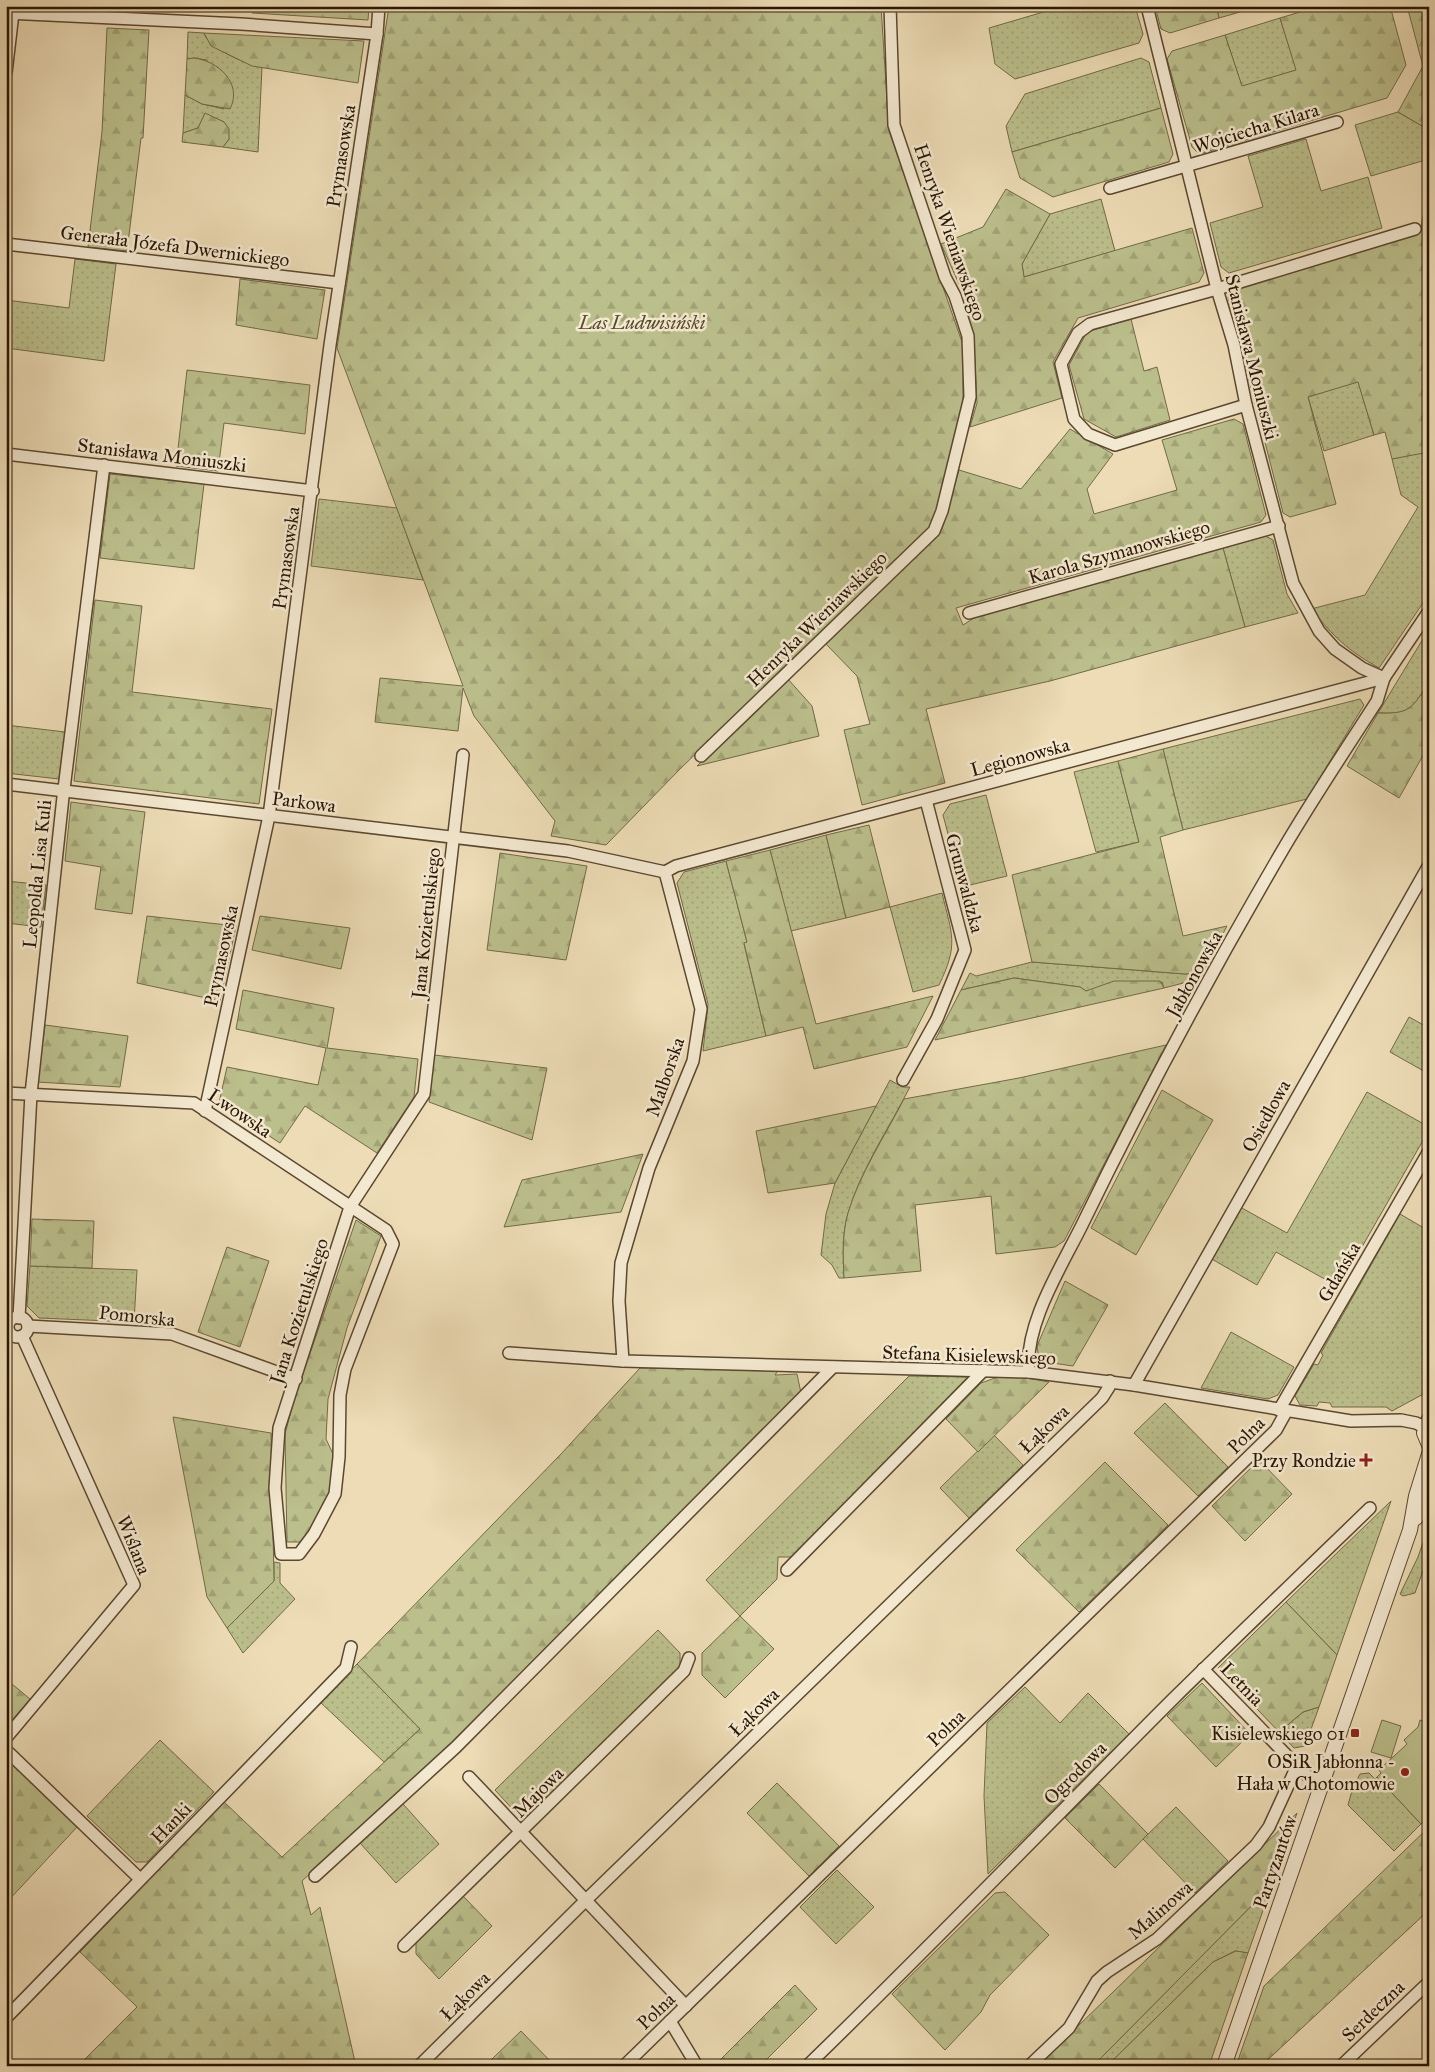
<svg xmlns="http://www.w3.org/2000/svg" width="1435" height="2072" font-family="'IM FELL Great Primer',serif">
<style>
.grass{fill:url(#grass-dots);stroke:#726a48}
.forest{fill:url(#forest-firs);stroke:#726a48}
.garden{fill:#bbbf8c;stroke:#726a48}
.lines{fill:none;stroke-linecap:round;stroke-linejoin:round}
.minor-casing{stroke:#5b4830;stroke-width:14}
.tertiary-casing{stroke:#5b4830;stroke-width:16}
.minor{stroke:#f3e8d0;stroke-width:11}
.tertiary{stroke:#f3e8d0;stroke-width:14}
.poi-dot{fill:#8f2418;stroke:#f3e8d0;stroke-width:2}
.labels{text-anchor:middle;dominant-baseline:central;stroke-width:5;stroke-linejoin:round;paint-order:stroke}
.street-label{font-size:19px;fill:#2a1603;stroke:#f3e8d0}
.park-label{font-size:19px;font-style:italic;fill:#56492c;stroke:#f3e8d0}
.poi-label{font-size:19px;fill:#2a1603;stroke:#f3e8d0;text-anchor:end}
</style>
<defs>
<pattern id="grass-dots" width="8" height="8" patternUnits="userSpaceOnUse" patternTransform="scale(1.25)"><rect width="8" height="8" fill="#bbbf8c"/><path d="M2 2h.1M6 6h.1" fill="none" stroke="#a1a377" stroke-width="1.8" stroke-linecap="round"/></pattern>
<pattern id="forest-firs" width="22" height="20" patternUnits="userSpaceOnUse" patternTransform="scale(1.25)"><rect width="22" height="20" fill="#bbbf8c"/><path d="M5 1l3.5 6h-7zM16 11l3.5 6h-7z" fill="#a1a377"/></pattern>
</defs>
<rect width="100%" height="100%" fill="#eddcb6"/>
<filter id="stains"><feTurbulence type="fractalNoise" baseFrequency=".004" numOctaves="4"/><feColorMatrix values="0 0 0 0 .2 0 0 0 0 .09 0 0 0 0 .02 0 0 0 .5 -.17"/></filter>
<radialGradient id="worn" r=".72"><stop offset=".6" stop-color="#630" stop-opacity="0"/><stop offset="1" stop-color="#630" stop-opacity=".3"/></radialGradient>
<g class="grass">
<polygon points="1064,6 1135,6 1143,34 1139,43 1015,79 995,64 989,28"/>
<polygon points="1216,6 1261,6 1219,18"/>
<polygon points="1280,18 1297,70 1242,87 1225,35"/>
<path d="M188,32L204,33C208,48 247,65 262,67L258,152L223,147L229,139L224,122L205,114L198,128L183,133L185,95L202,104L224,109L207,60L194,58L187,59Z"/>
<polygon points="1141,58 1149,62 1161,108 1012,152 1006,126 1025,94"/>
<polygon points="1398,112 1429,130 1429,159 1371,176 1355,125"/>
<polygon points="1306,139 1321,191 1368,177 1382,228 1229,273 1221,267 1210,223 1263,207 1248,156"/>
<polygon points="1101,199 1115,251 1024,277 1022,264 1050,214"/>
<polygon points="75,259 116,264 104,361 6,348 6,300 69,308"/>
<polygon points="1358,381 1374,435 1324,451 1308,397"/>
<path d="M1423,452H1429V594L1379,668C1347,650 1334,637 1311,609L1365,595L1418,507L1401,495L1392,459Z"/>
<polygon points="319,499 397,508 423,580 311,566"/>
<polygon points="1266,536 1273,540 1287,594 1298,613 1245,627 1223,548"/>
<path d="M1429,629V687L1426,686C1412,711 1406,714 1378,713Z"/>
<polygon points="1360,699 1364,705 1307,799 1183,830 1163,749"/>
<polygon points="6,725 65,732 59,779 6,773"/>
<polygon points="1118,761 1139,842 1096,852 1074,772"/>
<polygon points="986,795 1007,876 962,887 943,815 950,804"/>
<polygon points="826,835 846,918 791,931 770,850"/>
<polygon points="726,861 747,942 744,944 766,1036 703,1051 708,1004 677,883 684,872"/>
<polygon points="6,881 46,885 41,927 6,923"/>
<path d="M942,893C952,935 959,944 939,985L913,992L890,907Z"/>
<polygon points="1032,962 1185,974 1203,972 1199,979 1164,988 1162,982 1102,987 1086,991 1080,987 1014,978 961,990 970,973 976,976"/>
<polygon points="1409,1017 1429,1028 1429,1074 1390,1052"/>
<path d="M890,1080L902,1087H910C889,1128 861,1169 848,1213C842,1234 843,1256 844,1278H839L832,1265L821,1255L826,1214L835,1183Z"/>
<polygon points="1367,1092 1429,1127 1429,1130 1339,1287 1276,1252 1257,1285 1210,1258 1240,1207 1287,1233"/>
<polygon points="1400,1214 1429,1231 1429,1391 1392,1411 1386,1407 1332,1407 1330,1403 1319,1402 1317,1406 1300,1405 1295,1396 1314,1364 1318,1365 1323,1355 1321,1353"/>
<polygon points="30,1266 137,1270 134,1322 39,1318 27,1306"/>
<polygon points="1231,1332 1294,1367 1278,1395 1268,1399 1201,1388"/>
<polygon points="909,1376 966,1377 968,1382 792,1557 778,1557 777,1579 740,1616 706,1580"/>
<polygon points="1165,1403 1228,1467 1198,1496 1134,1433"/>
<polygon points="994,1435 1023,1465 969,1518 940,1488"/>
<polygon points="1391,1501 1337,1655 1286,1602"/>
<polygon points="1429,1525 1429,1564 1424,1568 1415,1593 1403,1596 1400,1594 1418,1557"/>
<polygon points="274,1562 280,1563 280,1583 295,1599 243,1653 227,1628 274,1581"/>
<polygon points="658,1630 680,1653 680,1667 529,1815 518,1815 495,1790"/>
<polygon points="357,1664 420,1729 384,1762 320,1702"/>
<polygon points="1025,1687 1060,1723 1088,1693 1129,1734 988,1874 984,1796 987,1723"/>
<polygon points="1319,1707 1305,1746 1294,1748 1279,1732 1303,1712"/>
<polygon points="160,1740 214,1792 147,1862 136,1862 87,1816"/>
<polygon points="1369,1773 1375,1779 1377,1777 1421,1824 1394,1851 1348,1805 1353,1787 1360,1774"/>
<polygon points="403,1804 439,1844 396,1883 360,1843"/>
<polygon points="1176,1807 1228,1861 1195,1893 1143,1839"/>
<polygon points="837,1870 874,1907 836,1944 800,1907"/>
<polygon points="1272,1885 1248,1953 1235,1951 1213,1962 1107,2066 1093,2066"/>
</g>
<g class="forest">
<polygon points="253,6 369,6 368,20 252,13"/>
<polygon points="389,6 881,6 889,131 963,345 963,404 933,524 679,770 606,845 551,836 555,821 474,716 463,688 458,731 375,722 380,678 463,686 337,348"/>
<polygon points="1155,6 1216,6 1219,18 1170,33 1161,29"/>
<polygon points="1320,6 1380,6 1392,13 1406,65 1387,98 1199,154 1192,147 1167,59 1172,51 1225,35 1242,86 1296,70 1280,18"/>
<polygon points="1407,6 1429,6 1429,130 1398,112 1423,66"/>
<polygon points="107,28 149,30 143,138 141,138 127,251 88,247 102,132"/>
<polygon points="204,33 364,41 358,83 252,66 211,46"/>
<path d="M194,58C218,61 243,83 230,109L202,104L185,95L187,59Z"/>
<polygon points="1161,108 1173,154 1169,162 1053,197 1020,178 1012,152"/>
<polygon points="205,113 224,122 229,129 229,139 223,147 182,142 183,133 198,128"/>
<polygon points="1006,189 1050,214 1022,264 1024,277 1192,228 1204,273 1199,282 1078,318 1053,362 1062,398 970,427 977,403 974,344 964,295 941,244 983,227"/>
<polygon points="1429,206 1429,452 1392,459 1385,432 1374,435 1358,382 1308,397 1336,504 1290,517 1283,513 1228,297 1233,289 1420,233 1423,216"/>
<polygon points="240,279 325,290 317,339 236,325"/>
<polygon points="1131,319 1144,371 1157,367 1170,420 1116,437 1084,419 1069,365 1087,332"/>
<polygon points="187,370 310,385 305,434 224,423 218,471 176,466"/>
<polygon points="1234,419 1243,424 1266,515 1261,522 956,608 963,625 974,618 1223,548 1245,627 1050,681 926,709 945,783 862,805 844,730 870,724 857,676 825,643 942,529 959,470 1021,489 1070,429 1113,454 1087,489 1094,514 1177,490 1162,440"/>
<polygon points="110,474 204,484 194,569 100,558"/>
<polygon points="95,600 142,606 132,692 272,709 259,804 74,781"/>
<polygon points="787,678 812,706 819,736 697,766"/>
<path d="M1426,686L1429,687V753L1425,752L1399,798L1347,766L1378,713C1407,714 1412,710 1426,686Z"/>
<polygon points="1163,749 1183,830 1160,837 1183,936 1227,926 1203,972 1185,974 1032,962 1012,875 1139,842 1118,761"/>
<polygon points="71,802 145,812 132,914 95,909 101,867 65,861"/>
<polygon points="869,825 890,907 846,918 826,835"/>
<polygon points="770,850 816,1024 933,996 907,1047 814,1069 803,1027 766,1036 744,943 747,942 726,861"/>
<polygon points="500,853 587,866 566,960 487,950"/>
<polygon points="147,916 236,926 220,1001 137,983"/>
<polygon points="260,916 350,928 341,969 252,950"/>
<polygon points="1014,978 1080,987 1086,991 1114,981 1160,981 1164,988 935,1040 961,990"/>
<polygon points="243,990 334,1008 327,1048 418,1059 414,1097 377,1153 305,1106 280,1143 219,1103 227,1067 318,1085 326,1048 236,1029"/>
<polygon points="45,1025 128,1036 120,1087 37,1082"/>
<path d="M1166,1045L1064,1241L1055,1247L996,1254L991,1196L915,1205L921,1271L844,1278C843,1256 842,1234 848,1213C860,1173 885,1136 904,1099L1019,1078Z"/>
<polygon points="434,1055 547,1068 532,1140 429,1102"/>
<polygon points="1162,1090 1213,1120 1136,1255 1091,1228"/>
<polygon points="876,1106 835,1183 768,1193 756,1131"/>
<polygon points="643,1154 621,1212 504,1227 522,1180"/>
<polygon points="32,1219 94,1221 92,1268 30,1266"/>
<polygon points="356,1220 381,1236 347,1328 328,1399 326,1439 333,1454 332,1487 303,1542 287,1542 285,1434 294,1400"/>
<polygon points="227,1247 269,1261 240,1347 198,1332"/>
<polygon points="1065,1281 1108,1305 1073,1366 1046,1362 1038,1353 1037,1346"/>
<polygon points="640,1368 779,1369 775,1375 797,1374 801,1393 451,1743 302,1881 311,1915 320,1907 355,2062 352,2066 78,2066 137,2007 80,1952 223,1801 282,1857 420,1729 357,1664 561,1454"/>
<polygon points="998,1377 1021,1377 1049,1382 978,1452 946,1419 981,1383"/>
<polygon points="173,1417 271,1433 274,1581 227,1628 207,1597"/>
<polygon points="1259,1460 1292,1494 1245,1541 1212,1506"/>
<polygon points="1105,1462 1168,1525 1079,1612 1016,1550"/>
<polygon points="1286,1602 1337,1655 1319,1707 1303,1712 1279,1732 1218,1668"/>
<polygon points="740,1616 774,1649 725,1698 702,1675 702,1653"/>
<polygon points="6,1679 30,1699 6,1727"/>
<polygon points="1202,1683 1250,1734 1216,1767 1167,1716"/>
<polygon points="6,1756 78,1826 6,1903"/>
<polygon points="777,1783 839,1846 809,1876 747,1813"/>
<polygon points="1099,1784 1148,1834 1115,1868 1065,1818"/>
<polygon points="1297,1813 1272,1885 1093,2066 1037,2066"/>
<polygon points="1429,1827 1429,1910 1261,2066 1236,2066 1264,1986"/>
<polygon points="1005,1892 1049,1935 990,1995 981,2012 945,2050 892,1994 995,1893"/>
<polygon points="463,1896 492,1926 439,1979 416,1954 416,1941"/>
<polygon points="1236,1951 1248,1953 1209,2066 1107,2066 1213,1962"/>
<polygon points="795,1985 817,2009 760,2066 719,2066 717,2063"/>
<polygon points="521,2031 555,2066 497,2066 491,2060"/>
</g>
<g class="garden">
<polygon points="1382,1720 1401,1726 1391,1758 1371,1752"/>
<polygon points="1420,1720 1429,1723 1429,1817 1421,1824 1377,1777 1381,1773 1379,1770 1407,1744 1404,1740 1418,1727"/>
</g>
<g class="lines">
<defs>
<g id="minor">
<polyline points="1147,6 1217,289 1234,345 1246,405 1293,583 1319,631 1335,649 1362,668 1384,678"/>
<polyline points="6,13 241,24 377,34"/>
<polyline points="6,73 13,13"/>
<polyline points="1110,188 1337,122"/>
<polyline points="6,244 339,283"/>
<polyline points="1246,405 1115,445 1088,434 1074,419 1061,364 1078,333 1090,324 1217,289 1415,229"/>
<polyline points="6,454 313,491"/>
<polyline points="969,613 1279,526"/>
<polyline points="701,756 934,531 942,511 970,397 968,336 955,296 945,277 894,125 890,6"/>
<polyline points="6,784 568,851 665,872"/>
<polyline points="665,872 676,866 1384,678"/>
<polyline points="903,1080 937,1019 965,950 926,800"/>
<polyline points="6,1093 194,1103 386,1230 393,1244 345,1369 340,1395 339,1457 335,1494 314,1534 299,1554 281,1554 275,1488 279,1428 350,1207 424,1094 463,755"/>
<polyline points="205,1111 269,816 330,345 377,34 379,6"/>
<circle cx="18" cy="1327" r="10"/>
<polyline points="19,1318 31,1094 63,797 104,465"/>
<polyline points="28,1326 172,1334 296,1379"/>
<polyline points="509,1353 623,1361 1029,1372 1134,1385 1351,1421 1401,1420 1416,1423 1424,1427"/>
<polyline points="623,1361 619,1301 621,1263 649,1168 693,1061 701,1009 665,872"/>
<path d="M1029,1372C1024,1324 1062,1266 1083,1223C1145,1095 1213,969 1285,846C1314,797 1346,749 1377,701L1384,678L1429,611"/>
<polyline points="1134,1385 1429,865"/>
<polyline points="1279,1410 1429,1151"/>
<polyline points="787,1570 984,1370"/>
<polyline points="1203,1669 1297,1766 1310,1778 1322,1783"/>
<polyline points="6,1738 134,1585 22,1336"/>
<polyline points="6,1750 140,1879"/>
<polyline points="469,1777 686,2006"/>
<polyline points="315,1876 456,1747 833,1367"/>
<polyline points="404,1946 684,1671 689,1658"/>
<polyline points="6,2018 346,1668 351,1647"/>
<polyline points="670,2021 697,2066"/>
<polyline points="419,2066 586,1900 1102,1398 1109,1387 1110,1381"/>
<polyline points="624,2066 1276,1430 1286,1412"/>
<path d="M807,2066C931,1946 1051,1821 1173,1699C1238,1635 1304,1572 1370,1508"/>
<polyline points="1029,2066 1069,2028 1097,1981 1107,1972 1157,1939 1256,1845 1269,1827 1297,1766"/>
<polyline points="1341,2066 1429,1982"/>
<polyline points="1425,2066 1429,2063"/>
</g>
<g id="tertiary">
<polyline points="1429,1419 1424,1433 1429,1445"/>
<polyline points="1416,1518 1429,1492"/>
<polyline points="1224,2066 1410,1530 1416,1496 1429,1454"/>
</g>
</defs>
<use href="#minor" class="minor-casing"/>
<use href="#tertiary" class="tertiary-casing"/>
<use href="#minor" class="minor"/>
<use href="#tertiary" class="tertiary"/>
</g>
<g class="poi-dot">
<path d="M1363.5 1452.5h5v5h5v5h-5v5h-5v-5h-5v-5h5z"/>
<rect x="1350" y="1728" width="10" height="10" rx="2.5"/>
<circle cx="1405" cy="1772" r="5"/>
</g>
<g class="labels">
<g class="street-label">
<text transform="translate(1256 128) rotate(-17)">Wojciecha Kilara</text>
<text transform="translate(341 156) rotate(-81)">Prymasowska</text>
<text transform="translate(950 232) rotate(71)">Henryka Wieniawskiego</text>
<text transform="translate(175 246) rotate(7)">Generała Józefa Dwernickiego</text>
<text transform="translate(1252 357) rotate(76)">Stanisława Moniuszki</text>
<text transform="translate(162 455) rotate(7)">Stanisława Moniuszki</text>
<text transform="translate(1119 552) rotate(-16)">Karola Szymanowskiego</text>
<text transform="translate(286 558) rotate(-82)">Prymasowska</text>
<text transform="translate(817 619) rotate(-44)">Henryka Wieniawskiego</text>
<text transform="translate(1020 757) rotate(-15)">Legionowska</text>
<text transform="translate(304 802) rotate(7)">Parkowa</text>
<text transform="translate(37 874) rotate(-84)">Leopolda Lisa Kuli</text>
<text transform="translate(965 883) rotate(75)">Grunwaldzka</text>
<text transform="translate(426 923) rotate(-84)">Jana Kozietulskiego</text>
<text transform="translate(221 956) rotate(-78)">Prymasowska</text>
<text transform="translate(1194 974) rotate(-61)">Jabłonowska</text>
<text transform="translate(665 1077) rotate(-71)">Malborska</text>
<text transform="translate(240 1113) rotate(34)">Lwowska</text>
<text transform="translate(1266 1116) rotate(-61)">Osiedlowa</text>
<text transform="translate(1339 1272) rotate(-60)">Gdańska</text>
<text transform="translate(299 1311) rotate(-72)">Jana Kozietulskiego</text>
<text transform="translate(137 1316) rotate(6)">Pomorska</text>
<text transform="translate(969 1355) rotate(2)">Stefana Kisielewskiego</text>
<text transform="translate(1044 1429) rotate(-44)">Łąkowa</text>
<text transform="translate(1246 1435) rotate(-45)">Polna</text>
<text transform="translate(134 1545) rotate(68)">Wiślana</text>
<text transform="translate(1242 1684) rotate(46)">Letnia</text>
<text transform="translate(754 1712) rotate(-44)">Łąkowa</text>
<text transform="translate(946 1728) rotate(-44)">Polna</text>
<text transform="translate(1075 1773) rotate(-45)">Ogrodowa</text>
<text transform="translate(538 1792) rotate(-45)">Majowa</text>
<text transform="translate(171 1823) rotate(-46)">Hanki</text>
<text transform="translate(1275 1862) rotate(-71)">Partyzantów</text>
<text transform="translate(1160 1910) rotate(-41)">Malinowa</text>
<text transform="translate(465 1996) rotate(-45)">Łąkowa</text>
<text transform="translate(656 2011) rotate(-44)">Polna</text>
<text transform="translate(1373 2011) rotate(-44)">Serdeczna</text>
</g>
<g class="park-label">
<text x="642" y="322">Las Ludwisiński</text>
</g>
<g class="poi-label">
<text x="1356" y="1460">Przy Rondzie</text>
<text x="1345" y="1733">Kisielewskiego 01</text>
<text x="1395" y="1761">OSiR Jabłonna -<tspan x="1395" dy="22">Hała w Chotomowie</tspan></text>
</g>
</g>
<rect width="1435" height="2072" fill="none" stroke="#eddcb6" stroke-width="25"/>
<rect x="8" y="8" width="1420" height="2057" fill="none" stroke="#2a1603" stroke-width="2.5"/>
<rect x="12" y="12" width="1410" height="2047" fill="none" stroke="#2a1603"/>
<rect width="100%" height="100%" filter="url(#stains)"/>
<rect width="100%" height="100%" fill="url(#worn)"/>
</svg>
